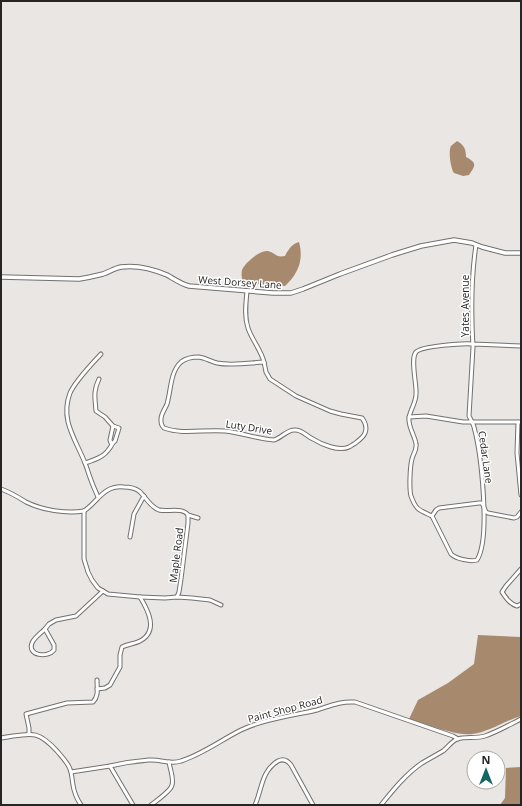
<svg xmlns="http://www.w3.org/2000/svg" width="522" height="806" font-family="'Open Sans',sans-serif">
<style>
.water{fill:#a7896e}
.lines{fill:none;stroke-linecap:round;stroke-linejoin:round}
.minor-casing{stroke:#73716f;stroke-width:5}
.tertiary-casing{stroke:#73716f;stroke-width:5.5}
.minor{stroke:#fff;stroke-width:3}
.tertiary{stroke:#fff;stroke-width:3.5}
.labels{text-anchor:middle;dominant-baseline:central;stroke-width:3;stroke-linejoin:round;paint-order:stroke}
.street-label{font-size:10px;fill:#262524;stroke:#fff}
</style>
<rect width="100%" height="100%" fill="#e9e6e4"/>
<g class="water">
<path d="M457,141C464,145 466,149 466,157C477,163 476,165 469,175L463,176L454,173C451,169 448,151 451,146C452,145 456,142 457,141Z"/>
<path d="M299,242C304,260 298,274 285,286L243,283C242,278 241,275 242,270C245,263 260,250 267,251C275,252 275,258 285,256L287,252L288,251C291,246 293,244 299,242Z"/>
<path d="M478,635L521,637V716C504,721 489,732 472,734C455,736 426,724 409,719L418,700L448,683L474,664Z"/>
<polygon points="521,767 521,805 500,805 505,798 506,768"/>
</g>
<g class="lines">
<defs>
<g id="minor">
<path d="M476,245C471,278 471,313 473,347L469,416C471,420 473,423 474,427C481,453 491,538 477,560C471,562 456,559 451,554L432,516C419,510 416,510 411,496C409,489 410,466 412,459C413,454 417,450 416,444C415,436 408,427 409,418C410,410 416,403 416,394C417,385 410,359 416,352C422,346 463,343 473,344L521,346"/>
<path d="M247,291C246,303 244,316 248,328C252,340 261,350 264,362"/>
<path d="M199,357C205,358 210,361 217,363C232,366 248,363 264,362L266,372L270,379L296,396L330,411L341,414L362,418C365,422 367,428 365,433C363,438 358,441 354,444C352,445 351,446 349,447C339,452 321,444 313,439C306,436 302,429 294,430C287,430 281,438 274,440C258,439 242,433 225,431C205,429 183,435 164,428C161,425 161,423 161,419C161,414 165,409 167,404C171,391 170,372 181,362C186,358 193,357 199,357Z"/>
<polyline points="409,417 426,416 463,422 521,422"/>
<polyline points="518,422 517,453 521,495"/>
<polyline points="111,443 110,440 113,426"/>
<path d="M85,463C94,460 104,457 109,449C112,446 111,444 115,441L119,428L113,426L105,417L96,411C95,398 93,391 99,379"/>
<path d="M1,489C10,492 18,497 26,502C42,510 66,514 84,511"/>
<path d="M98,497C96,492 93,486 91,480C89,475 87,468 85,463C75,438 60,420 70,393C76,380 91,365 101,354"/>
<path d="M84,511V559L88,572L92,580L98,588L108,594L140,597C148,610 159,631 140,641C134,644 128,644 122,647L120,655V667L110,685L105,688L97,689"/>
<path d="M84,511C98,502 103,485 124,487C130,487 135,488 139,491C146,497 150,507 159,510C168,512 183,507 188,515L198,518"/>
<polyline points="432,516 436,510 439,508 479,503 482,503 486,512 488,513 514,518 517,517 521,512"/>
<polyline points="130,537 134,514 144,496"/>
<path d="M521,569L506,586L502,592C506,598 510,604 517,606L521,604"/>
<polyline points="140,597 165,598 177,597 192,598 210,600 221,605"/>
<polyline points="177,597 179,592 181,579 188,523 188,515"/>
<path d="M45,629L54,645V650C48,658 27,656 32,643C34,638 41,633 45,629Z"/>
<polyline points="45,629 49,624 56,620 76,616 103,591"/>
<path d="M29,734V728L26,714L67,703L93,702C99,696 97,688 97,680"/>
<path d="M1,738C30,734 36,728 57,751C62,757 68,763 70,769C72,774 72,780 73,785C74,792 77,799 81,805"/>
<polyline points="110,766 133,805"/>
<path d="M71,772C84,770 97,768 110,766C123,763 136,761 149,760C161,759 170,765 181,761C203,754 221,740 241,730C264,719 291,716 317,710C330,706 340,701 355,702L453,736L458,739"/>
<path d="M151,805C156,801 171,791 172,785C174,778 170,769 169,762"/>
<path d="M255,805C262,790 261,771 278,761C284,758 288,761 291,765L313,805"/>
<path d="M381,805C393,790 406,774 422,763C429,759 436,755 443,751C448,747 451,742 457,739C466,736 476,739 485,736C497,732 509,725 521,719"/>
</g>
<path id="tertiary" d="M1,277L79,279C87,278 95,276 103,274C109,272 115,268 121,267C136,265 153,269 167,275C174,279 181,284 189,286L273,293H291L303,289L340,274L392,255L421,246L454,240L472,243L482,247L505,253H521"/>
</defs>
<use href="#minor" class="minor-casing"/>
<use href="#tertiary" class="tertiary-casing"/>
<use href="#minor" class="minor"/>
<use href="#tertiary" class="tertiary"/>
</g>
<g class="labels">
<g class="street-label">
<text transform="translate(240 282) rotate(4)">West Dorsey Lane</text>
<text transform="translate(465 306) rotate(-90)">Yates Avenue</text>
<text transform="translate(249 427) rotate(9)">Luty Drive</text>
<text transform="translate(486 457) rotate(82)">Cedar Lane</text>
<text transform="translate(176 555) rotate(-83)">Maple Road</text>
<text transform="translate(285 709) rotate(-15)">Paint Shop Road</text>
</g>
</g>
<rect width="522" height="806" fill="none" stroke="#262524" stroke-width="4"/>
<g transform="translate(486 770)"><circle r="19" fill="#ffffff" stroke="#a8a8a7"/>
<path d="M0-3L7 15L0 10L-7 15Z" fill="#176563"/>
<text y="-6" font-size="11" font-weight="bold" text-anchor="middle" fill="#262524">N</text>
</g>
</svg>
